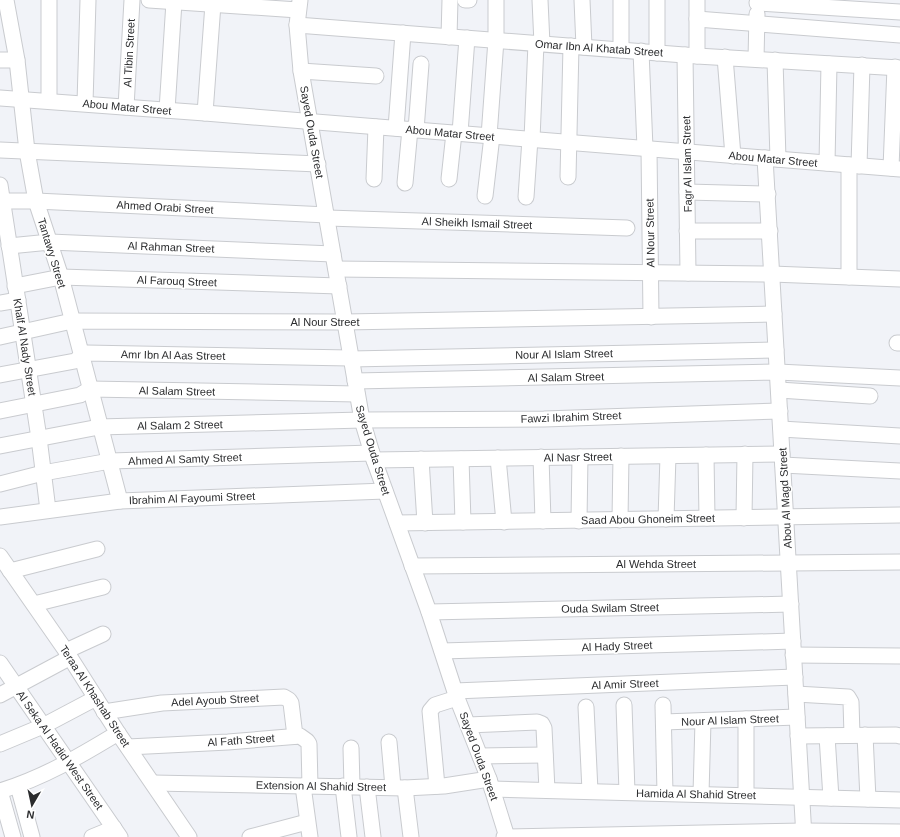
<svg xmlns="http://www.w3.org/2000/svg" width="900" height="837" font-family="Arial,sans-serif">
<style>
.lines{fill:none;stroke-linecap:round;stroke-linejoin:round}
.minor-casing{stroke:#c9cbcf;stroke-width:17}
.minor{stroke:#fff;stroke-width:15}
.labels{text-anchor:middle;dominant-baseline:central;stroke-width:3.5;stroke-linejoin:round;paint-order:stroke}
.street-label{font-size:11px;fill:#2b2c2e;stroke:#fff}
</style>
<rect width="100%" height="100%" fill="#f1f3f8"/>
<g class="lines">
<defs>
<g id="minor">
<polyline points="6,0 17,60 27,151 36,201 61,277 120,501"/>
<polyline points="49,0 49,100"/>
<polyline points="149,0 298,10"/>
<polyline points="300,0 297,25 301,71 362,420 374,460 429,612 457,698 489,779 507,837"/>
<polyline points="465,0 469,0"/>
<polyline points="540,0 542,44"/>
<polyline points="582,0 584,47"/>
<polyline points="657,0 657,53"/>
<polyline points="697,0 697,56"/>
<polyline points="757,3 900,12"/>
<polyline points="697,19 900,35"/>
<polyline points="297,25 697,56 900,68"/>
<polyline points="449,37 450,0"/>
<polyline points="621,50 621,0"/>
<polyline points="641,51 645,148"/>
<polyline points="685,55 688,273"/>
<polyline points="725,57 733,156"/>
<polyline points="756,59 757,14"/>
<polyline points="0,60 17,60"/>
<polyline points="775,60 778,159"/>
<polyline points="301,71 376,76"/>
<polyline points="0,98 205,113 900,169"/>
<polyline points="85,103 88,0"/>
<polyline points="126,107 132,0"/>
<polyline points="167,110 174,2"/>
<polyline points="205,113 213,4"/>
<polyline points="396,128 403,33"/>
<polyline points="416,130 421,64"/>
<polyline points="460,133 467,38"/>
<polyline points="489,136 496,40 496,0"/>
<polyline points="532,139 536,43"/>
<polyline points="649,149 651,317"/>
<polyline points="0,150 318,164"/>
<polyline points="765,158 804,837"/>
<polyline points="827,163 829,64"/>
<polyline points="849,165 849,277"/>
<polyline points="859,166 862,65"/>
<polyline points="891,168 895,67"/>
<polyline points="568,177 571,46"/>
<polyline points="374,179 376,127"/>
<polyline points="449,179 454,133"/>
<polyline points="405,183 410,129"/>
<polyline points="0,185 39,438 48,510"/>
<polyline points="687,192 768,194"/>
<polyline points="485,196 492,136"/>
<polyline points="526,197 530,139"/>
<polyline points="0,201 36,201 327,215"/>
<polyline points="328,218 627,228"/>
<polyline points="687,231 770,231"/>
<polyline points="9,246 50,242 333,254"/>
<polyline points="336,269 772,274 900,279"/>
<polyline points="15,286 61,277 339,286"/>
<polyline points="0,303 18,300"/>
<polyline points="0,337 72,321 345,322 774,314"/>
<polyline points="897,343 900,343"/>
<polyline points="351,359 776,350"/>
<polyline points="0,375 75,361 83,355 86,353 350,358"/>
<polyline points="355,381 778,372 900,378"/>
<polyline points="779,390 870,396"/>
<polyline points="0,411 80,395 90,389 357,394"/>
<polyline points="781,429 900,436"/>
<polyline points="0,446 99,427 362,420 544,419 780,411"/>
<polyline points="706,455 707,518"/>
<polyline points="541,457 543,521"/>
<polyline points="498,458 504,522"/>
<polyline points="421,459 425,523"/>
<polyline points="461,459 463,522"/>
<polyline points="374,460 782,454"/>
<polyline points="783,465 900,471"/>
<polyline points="0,484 43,473 110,461 372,453"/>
<polyline points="0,517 120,501 385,491"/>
<polyline points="744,518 745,454"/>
<polyline points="666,519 668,456"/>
<polyline points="620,520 621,456"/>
<polyline points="579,521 580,457"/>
<polyline points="397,523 900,515"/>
<polyline points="0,556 66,651 118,733 189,837"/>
<polyline points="412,566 900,562"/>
<polyline points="10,571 97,549"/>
<polyline points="34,604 103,587"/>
<polyline points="429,612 791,604"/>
<polyline points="66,651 103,634"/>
<polyline points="442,651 793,641"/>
<polyline points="793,655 900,656"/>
<polyline points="0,663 120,837"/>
<polyline points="455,691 795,677"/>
<polyline points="796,694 848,697 851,702 852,735"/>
<polyline points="0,695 69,658"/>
<polyline points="624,705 627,792"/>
<polyline points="663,705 665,793"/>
<polyline points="586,707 590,791"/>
<polyline points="104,712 162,703 284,697 289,700 291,703 295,736"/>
<polyline points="746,719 746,795"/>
<polyline points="664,722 797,717"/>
<polyline points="468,725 537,722 542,724 544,728 547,790"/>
<polyline points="865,735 868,799"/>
<polyline points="798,736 896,735 900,736"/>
<polyline points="827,736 831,798"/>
<polyline points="389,742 393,787"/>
<polyline points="0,744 43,726 96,698"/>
<polyline points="128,747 228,742 300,736 307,741 309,744 310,786"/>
<polyline points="351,748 352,786"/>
<polyline points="480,756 545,755"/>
<polyline points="153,783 405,788 444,786 489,779"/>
<polyline points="18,786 32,837"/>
<polyline points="303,786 310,837"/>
<polyline points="343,786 349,837"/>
<polyline points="437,786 430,711 435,705 457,698"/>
<polyline points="367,787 373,837"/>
<polyline points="405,788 411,837"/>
<polyline points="492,789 900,800"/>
<path d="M0,791C43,778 80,756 118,733"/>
<polyline points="0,791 13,837"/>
<polyline points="701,794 703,721"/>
<polyline points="92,837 114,828"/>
<polyline points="250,837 307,822"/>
<polyline points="504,837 804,831 900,832"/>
</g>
</defs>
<use href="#minor" class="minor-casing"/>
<use href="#minor" class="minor"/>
</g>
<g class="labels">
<g class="street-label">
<text transform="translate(599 48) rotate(4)">Omar Ibn Al Khatab Street</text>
<text transform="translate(129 53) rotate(-87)">Al Tibin Street</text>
<text transform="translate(127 107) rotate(5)">Abou Matar Street</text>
<text transform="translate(312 132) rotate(80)">Sayed Ouda Street</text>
<text transform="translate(450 133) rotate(5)">Abou Matar Street</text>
<text transform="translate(773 159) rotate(5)">Abou Matar Street</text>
<text transform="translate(687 164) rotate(-91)">Fagr Al Islam Street</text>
<text transform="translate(165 207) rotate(3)">Ahmed Orabi Street</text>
<text transform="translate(477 223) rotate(2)">Al Sheikh Ismail Street</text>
<text transform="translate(650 233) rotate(-91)">Al Nour Street</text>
<text transform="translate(171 247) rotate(2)">Al Rahman Street</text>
<text transform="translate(52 253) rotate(73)">Tantawy Street</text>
<text transform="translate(177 281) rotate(2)">Al Farouq Street</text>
<text x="325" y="322">Al Nour Street</text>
<text transform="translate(25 347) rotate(81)">Khalf Al Nady Street</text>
<text transform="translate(564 354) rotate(-1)">Nour Al Islam Street</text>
<text transform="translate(173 355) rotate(1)">Amr Ibn Al Aas Street</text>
<text transform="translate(566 377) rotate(-1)">Al Salam Street</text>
<text transform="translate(177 391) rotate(1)">Al Salam Street</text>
<text transform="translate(571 417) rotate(-2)">Fawzi Ibrahim Street</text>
<text transform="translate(180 425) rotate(-1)">Al Salam 2 Street</text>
<text transform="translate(373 450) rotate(73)">Sayed Ouda Street</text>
<text transform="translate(578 457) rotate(-1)">Al Nasr Street</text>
<text transform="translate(185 459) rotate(-2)">Ahmed Al Samty Street</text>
<text transform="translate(192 498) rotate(-2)">Ibrahim Al Fayoumi Street</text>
<text transform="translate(785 498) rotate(-93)">Abou Al Magd Street</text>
<text transform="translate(648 519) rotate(-1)">Saad Abou Ghoneim Street</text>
<text x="656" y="564">Al Wehda Street</text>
<text transform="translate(610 608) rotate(-1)">Ouda Swilam Street</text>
<text transform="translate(617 646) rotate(-2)">Al Hady Street</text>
<text transform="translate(625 684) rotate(-2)">Al Amir Street</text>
<text transform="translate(95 696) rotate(57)">Teraa Al Khashab Street</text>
<text transform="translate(215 700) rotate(-3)">Adel Ayoub Street</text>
<text transform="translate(730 720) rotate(-2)">Nour Al Islam Street</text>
<text transform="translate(241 740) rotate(-4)">Al Fath Street</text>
<text transform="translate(60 750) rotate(55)">Al Seka Al Hadid West Street</text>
<text transform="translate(479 756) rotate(70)">Sayed Ouda Street</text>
<text transform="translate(321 786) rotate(1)">Extension Al Shahid Street</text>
<text transform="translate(696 794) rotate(1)">Hamida Al Shahid Street</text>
</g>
</g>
<g transform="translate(32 805) rotate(189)" stroke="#ffffff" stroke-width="3" paint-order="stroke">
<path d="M0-3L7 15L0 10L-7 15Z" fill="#2b2c2e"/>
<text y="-6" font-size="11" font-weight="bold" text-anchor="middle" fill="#2b2c2e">N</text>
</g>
</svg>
